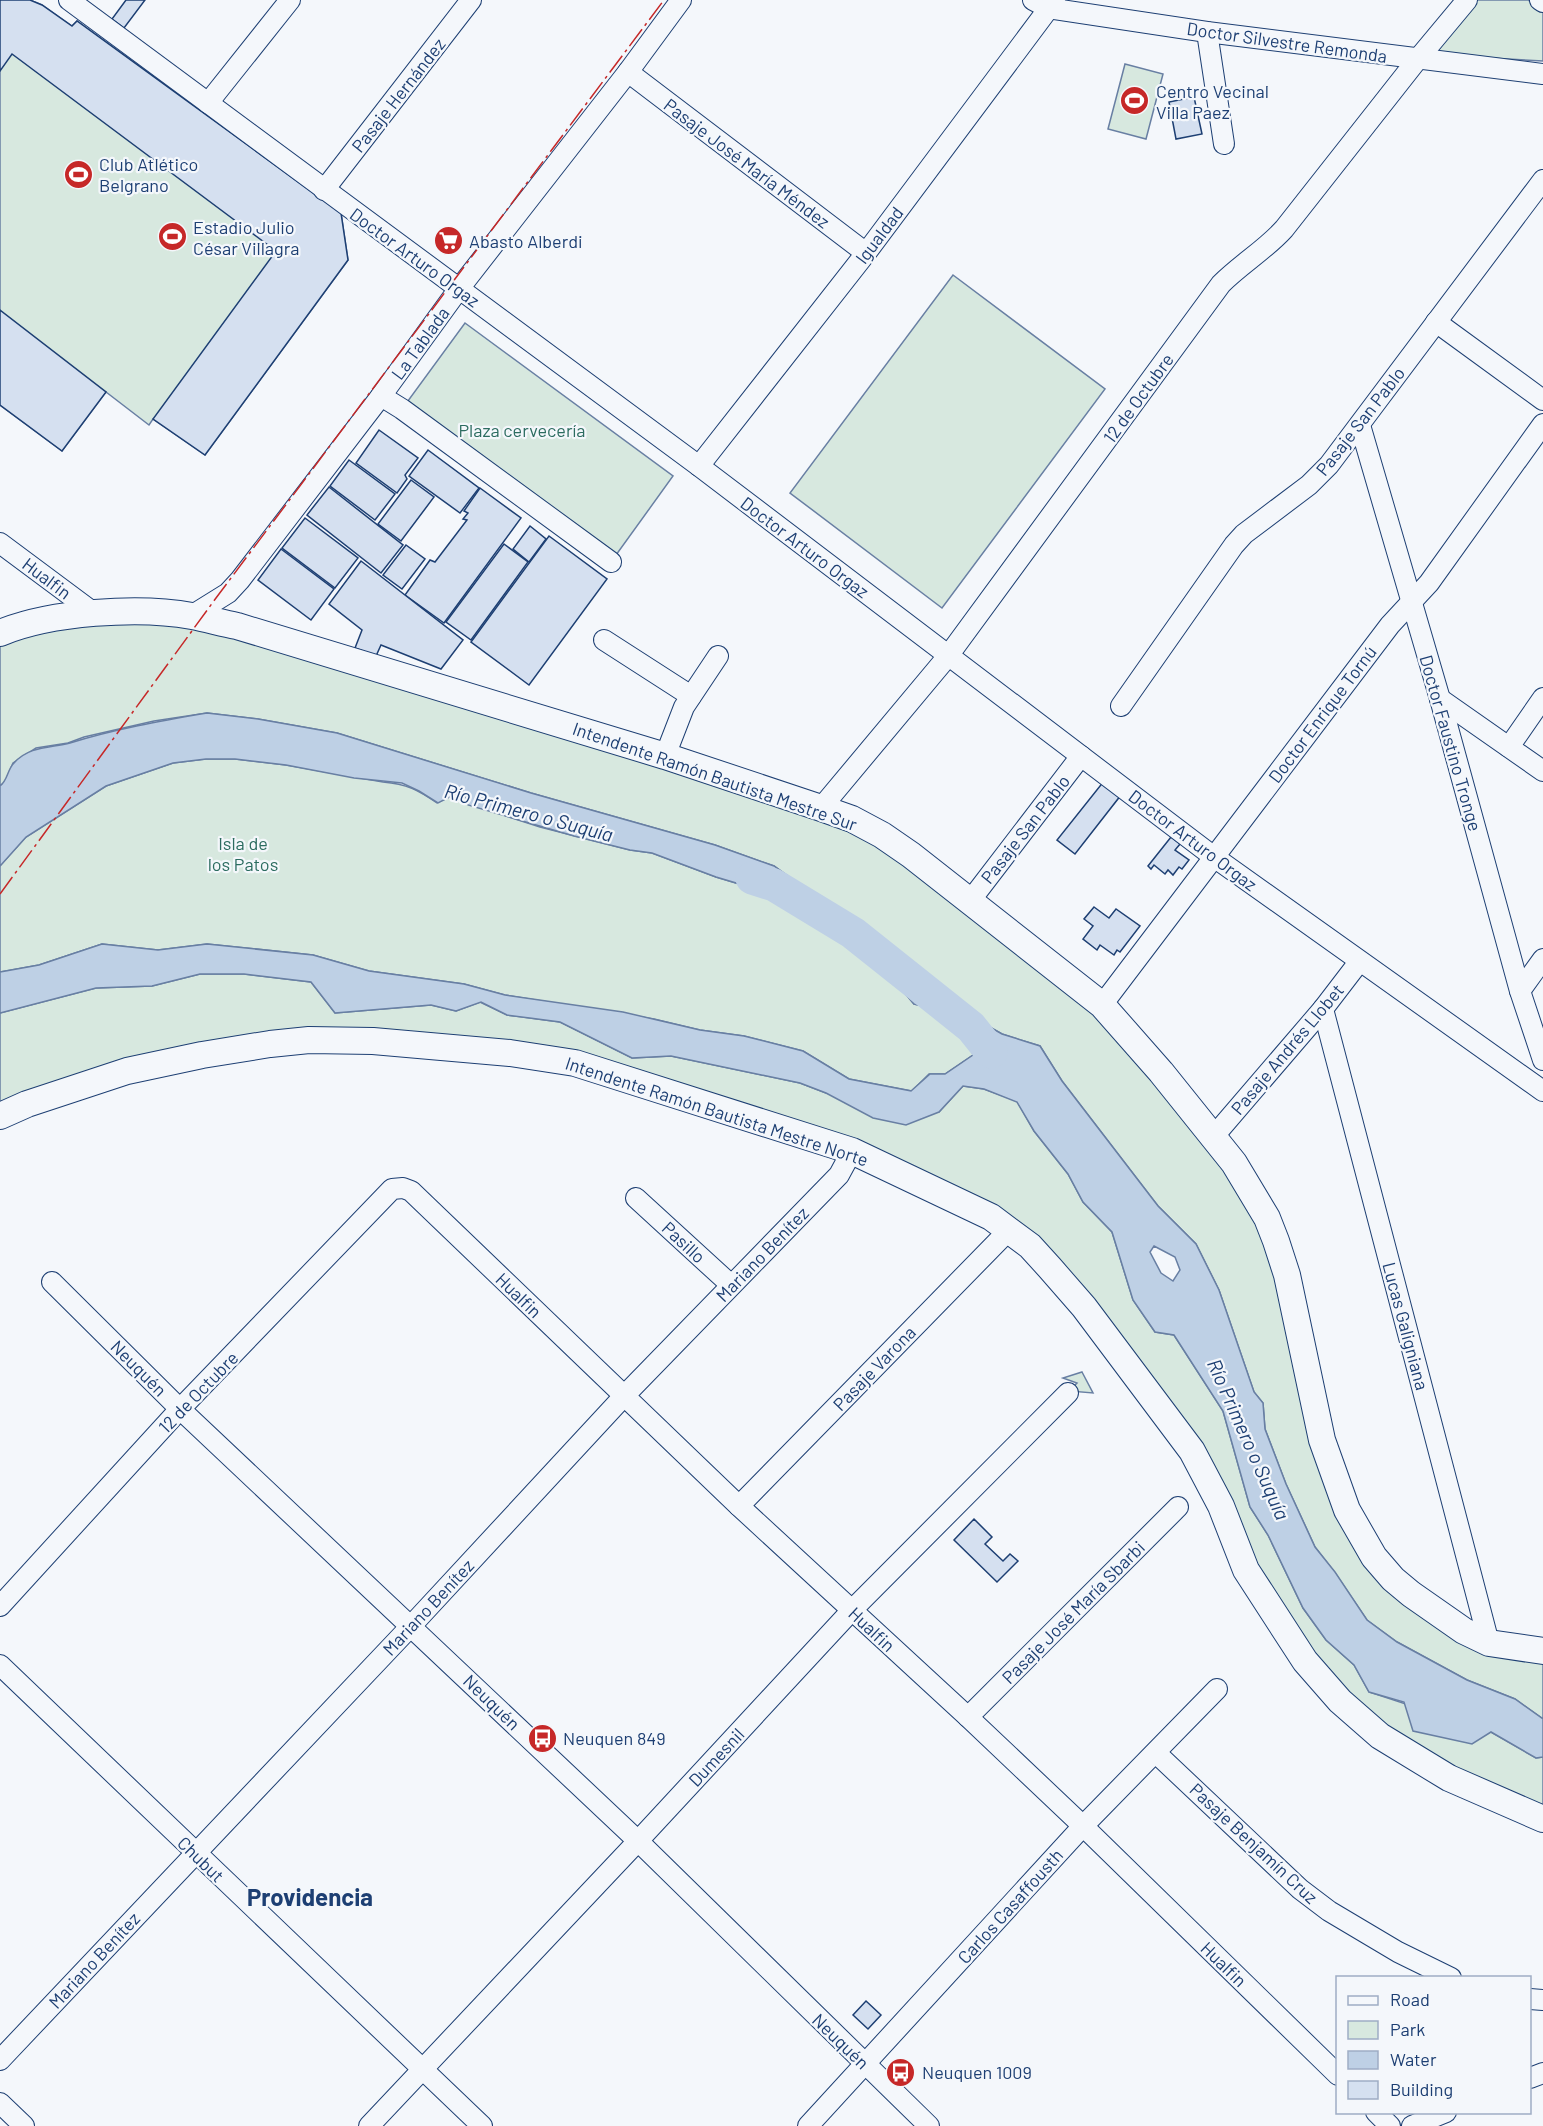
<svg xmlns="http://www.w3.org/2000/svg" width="1543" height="2126" font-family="Barlow,sans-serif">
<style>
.green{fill:#d7e8df;stroke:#687fa3;stroke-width:1.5}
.water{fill:#bed0e5;stroke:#687fa3;stroke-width:1.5;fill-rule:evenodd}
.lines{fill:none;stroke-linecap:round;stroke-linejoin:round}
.river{stroke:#bed0e5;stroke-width:33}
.building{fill:#d5e0f0;stroke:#1d3f73;stroke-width:1.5}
.minor-casing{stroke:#1d3f73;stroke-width:22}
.major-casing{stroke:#1d3f73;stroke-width:28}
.minor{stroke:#f4f7fb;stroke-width:20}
.major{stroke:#f4f7fb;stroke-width:26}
.power{stroke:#c62828;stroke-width:1.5;stroke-dasharray:21 4.5 3 4.5;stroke-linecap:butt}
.labels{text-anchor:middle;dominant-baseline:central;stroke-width:4.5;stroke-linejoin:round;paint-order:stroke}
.street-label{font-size:18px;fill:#1d3f73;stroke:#f4f7fb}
.poi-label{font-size:18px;fill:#1d3f73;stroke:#f4f7fb;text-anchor:start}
.park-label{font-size:18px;fill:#2c6c60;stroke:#f4f7fb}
.water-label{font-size:20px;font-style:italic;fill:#1d3f73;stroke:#f4f7fb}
.district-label{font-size:24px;font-weight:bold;fill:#1d3f73;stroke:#f4f7fb}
</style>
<rect width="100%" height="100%" fill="#f4f7fb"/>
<g class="green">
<polygon points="0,0 30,0 42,5 72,26 77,21 341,213 348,260 205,455 153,419 149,425 106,392 62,451 0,405"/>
<polygon points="1476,0 1528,0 1543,11 1543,61 1434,55"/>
<polygon points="1125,64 1163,74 1146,139 1108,129"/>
<polygon points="953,275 1105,389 942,608 790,493"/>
<polygon points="465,323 673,476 611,562 402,409"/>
<polygon points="163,613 821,808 1085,990 1267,1218 1360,1535 1464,1631 1543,1651 1543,1719 1515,1699 1467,1680 1397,1642 1367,1620 1335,1573 1315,1547 1286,1484 1265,1429 1263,1403 1254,1392 1219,1290 1196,1244 1158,1206 1062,1081 1040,1046 1002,1034 986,1025 950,992 913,968 875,933 803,887 774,866 715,845 531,793 337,733 258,719 207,713 154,721 84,737 68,743 36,748 13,763 5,782 0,786 0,633"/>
<path d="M206,759H235L286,765L383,782C407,784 418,790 437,803L463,790L506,816L540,827L630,850L652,853L716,877L766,892L791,896L818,907L843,924L873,955L914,1004L957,1013L968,1032L973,1055L945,1074H929L912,1091L849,1079L803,1051L744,1036L700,1030L654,1019L505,995L464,984L369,971L313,955L207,944L158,950L102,944L39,965L0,972V866L26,837L106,786L173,763Z"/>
<polygon points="200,974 244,974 311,982 335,1013 431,1005 456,1011 480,1002 507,1015 560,1022 632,1058 671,1056 800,1083 826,1093 939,1112 963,1086 984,1089 1017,1101 1034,1131 1068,1174 1083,1202 1112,1232 1133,1300 1155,1332 1174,1335 1223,1411 1250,1507 1268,1535 1303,1608 1326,1640 1354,1665 1369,1692 1491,1732 1536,1758 1543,1757 1543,1819 1340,1701 1221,1506 1030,1246 852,1151 575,1063 270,1044 0,1116 0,1013 96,988 152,986"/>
<polygon points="1082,1372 1093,1393 1069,1391 1077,1383 1063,1378"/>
</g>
<path class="water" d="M207,713L258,719L337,733L531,793L715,845L774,866L803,887L875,933L913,968L950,992L986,1025L1002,1034L1040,1046L1062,1081L1158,1206L1196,1244L1219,1290L1254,1392L1263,1403L1265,1429L1286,1484L1315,1547L1335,1572L1367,1620L1397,1642L1467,1680L1515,1699L1543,1719V1757L1536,1758L1491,1732L1472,1744L1413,1731L1404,1702L1369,1692L1354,1665L1326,1640L1303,1608L1268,1535L1250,1507L1223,1411L1174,1335L1155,1332L1133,1300L1112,1232L1083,1202L1068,1174L1034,1131L1017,1102L984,1089L963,1086L939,1112L906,1125L873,1118L826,1093L800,1083L671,1056L632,1058L560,1022L507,1015L481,1002L456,1011L431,1005L335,1013L311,982L244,974H200L152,986L96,988L0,1013V972L39,965L102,944L158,950L207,944L313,955L369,971L464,984L505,995L623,1012L700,1030L744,1036L803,1051L849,1079L911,1091L930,1074H945L973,1055L968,1032L957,1013L914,1004L873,955L843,924L818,907L791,896L766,892L716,877L652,853L630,850L574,836L468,805L463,790L438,803L419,791L402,783L354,778L286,765L235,759H206L173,763L106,786L26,837L0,866V786C8,780 7,770 14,763C29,746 50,748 70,743C115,729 160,721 207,713ZM1154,1246L1175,1257L1180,1270L1173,1281L1161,1273L1150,1252Z"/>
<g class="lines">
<polyline class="river" points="752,878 774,885 853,933 971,1027 991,1052"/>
</g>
<g class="building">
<polygon points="0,0 30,0 42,5 72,26 77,21 341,213 348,260 205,455 153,419 276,251 12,54 0,71"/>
<polygon points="126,0 145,0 124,28 112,19"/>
<polygon points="1194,97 1202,134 1176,139 1169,102"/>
<polygon points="0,310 106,392 62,451 0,405"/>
<polygon points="379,430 418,458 405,475 407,479 397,493 356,463"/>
<polygon points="428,450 479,488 460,513 409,476"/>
<polygon points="349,460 395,494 375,520 330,486"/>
<polygon points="411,480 434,497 401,541 378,524"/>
<polygon points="329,487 403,545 381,573 307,515"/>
<polygon points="480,488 521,518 444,623 405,595 430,560 435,562 467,520 463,519 468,513 464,511"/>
<polygon points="305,518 358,558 335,588 282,548"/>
<polygon points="530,526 546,539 529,562 513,549"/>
<polygon points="549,536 607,579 529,685 471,642"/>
<polygon points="504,544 528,562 471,640 446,622"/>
<polygon points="406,545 425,559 402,589 383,575"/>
<polygon points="281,549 334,589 311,620 258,580"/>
<polygon points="361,561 463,640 441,669 381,645 376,656 355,648 362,630 329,604"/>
<polygon points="1104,781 1121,795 1075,854 1057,840"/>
<polygon points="1171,837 1180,844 1175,850 1189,860 1182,869 1179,867 1173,875 1168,870 1165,874 1154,865 1151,869 1148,866"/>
<polygon points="1094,907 1109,918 1116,909 1140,926 1120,952 1117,950 1114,955 1100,945 1097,950 1083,939 1093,926 1084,919"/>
<polygon points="974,1519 992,1537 985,1544 1003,1561 1010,1554 1018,1561 997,1582 954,1540"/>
<polygon points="866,2001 881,2015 868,2029 853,2015"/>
</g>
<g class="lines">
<defs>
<g id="minor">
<polyline points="69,0 699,466 1214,857 1543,1091"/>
<polyline points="1033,0 1048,8 1207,32 1543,74"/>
<polyline points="1540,0 1543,2"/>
<polyline points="1207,32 1224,144"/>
<polyline points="628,72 866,253"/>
<polyline points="208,103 290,0"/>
<polyline points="324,190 471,0"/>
<polyline points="1436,322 1543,400"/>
<polyline points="381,396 402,409 611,562"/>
<polyline points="1360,425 1440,699 1520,991 1543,1060"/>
<polyline points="699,466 866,253 1055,0"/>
<polyline points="0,543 94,613"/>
<polyline points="191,616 228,593 240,580 381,396 458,290 628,72 681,0"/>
<polyline points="604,640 691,696"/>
<polyline points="1440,699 1543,771"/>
<polyline points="1121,706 1234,545 1244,534 1309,485 1329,465 1543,180"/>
<polyline points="1509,747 1543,698"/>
<polyline points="665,756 684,707 718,656"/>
<path d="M821,808L948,656L1221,284C1241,264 1265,250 1284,229L1417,60L1467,0"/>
<polyline points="970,901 1081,756"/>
<polyline points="1520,991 1543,959"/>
<polyline points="1102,1005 1390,625 1429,583 1543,424"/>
<polyline points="1323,1009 1489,1643"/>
<polyline points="1214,1136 1323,1009 1359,962"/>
<polyline points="636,1198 731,1285"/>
<polyline points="52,1282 180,1409 638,1841 929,2126"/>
<polyline points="739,1506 1009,1230"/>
<polyline points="0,1606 180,1409 392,1189 403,1188 411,1191 739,1506 968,1717 1083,1826 1338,2075"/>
<polyline points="0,1665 482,2126"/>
<polyline points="968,1717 1178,1507"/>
<polyline points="1156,1753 1300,1889 1329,1911 1398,1952 1451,1978"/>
<polyline points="1530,1999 1543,2000"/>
<polyline points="0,2060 411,1626 624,1396 839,1175 852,1151"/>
<polyline points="1530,2078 1543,2073"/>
<polyline points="0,2103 24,2126"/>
<polyline points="1376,2112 1390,2126"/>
<polyline points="369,2126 638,1841 852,1610 1068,1393"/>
<polyline points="808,2126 1083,1826 1217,1689"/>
<polyline points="1412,2126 1446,2112"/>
</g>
<g id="major">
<path d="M0,633C50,612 139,606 192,616C207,619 222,623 237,626L665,756L821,808L852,819L882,835L911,855L1102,1005L1161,1072L1234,1163L1267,1218L1276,1241L1287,1275L1322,1440L1347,1510L1374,1557L1393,1579L1411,1594L1464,1631L1489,1643L1543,1651"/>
<polyline points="0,1116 27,1104 127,1071 202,1055 270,1044 309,1040 373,1041 510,1053 575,1063 852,1151 991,1217 1030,1246 1050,1268 1084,1307 1192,1451 1221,1506 1246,1570 1305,1661 1340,1701 1380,1736 1449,1778 1543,1819"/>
</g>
</defs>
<use href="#minor" class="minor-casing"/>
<use href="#major" class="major-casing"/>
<use href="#minor" class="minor"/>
<use href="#major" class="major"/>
<polyline class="power" points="0,894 216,598 664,0"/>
</g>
<defs>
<symbol id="stadium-disc" viewBox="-11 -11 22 22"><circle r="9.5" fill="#c62828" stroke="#f4f7fb"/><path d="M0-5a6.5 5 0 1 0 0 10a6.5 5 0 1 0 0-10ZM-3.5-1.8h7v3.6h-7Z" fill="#fff"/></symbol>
<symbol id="supermarket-disc" viewBox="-11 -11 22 22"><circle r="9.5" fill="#c62828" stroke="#f4f7fb"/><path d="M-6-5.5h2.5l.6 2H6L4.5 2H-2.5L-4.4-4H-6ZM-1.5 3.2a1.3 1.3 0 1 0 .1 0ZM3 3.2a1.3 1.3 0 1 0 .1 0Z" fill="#fff"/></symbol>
<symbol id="bus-disc" viewBox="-11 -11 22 22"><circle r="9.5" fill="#c62828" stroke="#f4f7fb"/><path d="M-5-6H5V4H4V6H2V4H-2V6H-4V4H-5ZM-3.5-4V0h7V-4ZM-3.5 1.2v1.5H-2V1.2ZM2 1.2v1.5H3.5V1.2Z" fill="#fff"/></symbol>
</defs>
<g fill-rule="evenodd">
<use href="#stadium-disc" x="1118" y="84" width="33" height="33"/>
<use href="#stadium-disc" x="62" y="158" width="33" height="33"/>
<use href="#stadium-disc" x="156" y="220" width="33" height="33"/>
<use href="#supermarket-disc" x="432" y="224" width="33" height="33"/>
<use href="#bus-disc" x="526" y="1722" width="33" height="33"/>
<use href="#bus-disc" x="884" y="2056" width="33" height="33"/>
</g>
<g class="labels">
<g class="street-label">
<text transform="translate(1287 42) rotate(8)">Doctor Silvestre Remonda</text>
<text transform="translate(398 95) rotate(-52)">Pasaje Hernández</text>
<text transform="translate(747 163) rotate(37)">Pasaje José María Méndez</text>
<text transform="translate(879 235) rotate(-53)">Igualdad</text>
<text transform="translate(415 257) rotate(36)">Doctor Arturo Orgaz</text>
<text transform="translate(420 343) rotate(-54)">La Tablada</text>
<text transform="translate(1138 398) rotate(-54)">12 de Octubre</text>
<text transform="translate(1360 421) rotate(-52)">Pasaje San Pablo</text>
<text transform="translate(805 547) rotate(37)">Doctor Arturo Orgaz</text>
<text transform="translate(47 578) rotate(37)">Hualfin</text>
<text transform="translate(1322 714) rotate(-53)">Doctor Enrique Tornú</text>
<text transform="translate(1451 743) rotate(74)">Doctor Faustino Tronge</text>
<text transform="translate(715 776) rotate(19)">Intendente Ramón Bautista Mestre Sur</text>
<text transform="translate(1025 829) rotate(-52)">Pasaje San Pablo</text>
<text transform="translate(1193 840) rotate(37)">Doctor Arturo Orgaz</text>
<text transform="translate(1287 1049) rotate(-50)">Pasaje Andrés Llobet</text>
<text transform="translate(717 1111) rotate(18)">Intendente Ramón Bautista Mestre Norte</text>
<text transform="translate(684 1242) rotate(43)">Pasillo</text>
<text transform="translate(762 1254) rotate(-46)">Mariano Benítez</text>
<text transform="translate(519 1295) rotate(44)">Hualfin</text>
<text transform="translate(1406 1326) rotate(75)">Lucas Galigniana</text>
<text transform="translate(139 1368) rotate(45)">Neuquén</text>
<text transform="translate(874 1368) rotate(-46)">Pasaje Varona</text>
<text transform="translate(198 1392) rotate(-46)">12 de Octubre</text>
<text transform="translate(428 1607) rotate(-47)">Mariano Benítez</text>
<text transform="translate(1073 1612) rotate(-45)">Pasaje José María Sbarbi</text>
<text transform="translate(872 1629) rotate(43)">Hualfin</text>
<text transform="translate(492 1702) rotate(44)">Neuquén</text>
<text transform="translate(716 1757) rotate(-47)">Dumesnil</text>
<text transform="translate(1254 1843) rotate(43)">Pasaje Benjamín Cruz</text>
<text transform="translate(201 1859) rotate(44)">Chubut</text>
<text transform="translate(1010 1906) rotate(-48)">Carlos Casaffousth</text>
<text transform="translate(94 1960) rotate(-47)">Mariano Benítez</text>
<text transform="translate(1224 1964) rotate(44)">Hualfin</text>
<text transform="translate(841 2041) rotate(44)">Neuquén</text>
</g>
<g class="poi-label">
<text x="1156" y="91">Centro Vecinal<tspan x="1156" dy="21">Villa Paez</tspan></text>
<text x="99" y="164">Club Atlético<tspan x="99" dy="21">Belgrano</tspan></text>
<text x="193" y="227">Estadio Julio<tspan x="193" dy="21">César Villagra</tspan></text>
<text x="469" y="241">Abasto Alberdi</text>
<text x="563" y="1738">Neuquen 849</text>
<text x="922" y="2072">Neuquen 1009</text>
</g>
<g class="park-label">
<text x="522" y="430">Plaza cervecería</text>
<text x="243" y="843">Isla de<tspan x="243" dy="21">los Patos</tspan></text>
</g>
<g class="water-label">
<text transform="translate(529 812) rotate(15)">Río Primero o Suquía</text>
<text transform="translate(1249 1439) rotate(66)">Río Primero o Suquía</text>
</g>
<g class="district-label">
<text x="310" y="1896">Providencia</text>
</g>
</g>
<rect x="1336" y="1976" width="195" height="138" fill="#f4f7fb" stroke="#9eadc5" stroke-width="1.5"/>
<rect x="1348" y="1996" width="30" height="9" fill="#f4f7fb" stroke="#9eadc5" stroke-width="1.5"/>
<text x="1390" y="2006" font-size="18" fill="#1d3f73">Road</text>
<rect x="1348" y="2021" width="30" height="18" fill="#d7e8df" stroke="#9eadc5" stroke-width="1.5"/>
<text x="1390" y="2036" font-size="18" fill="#1d3f73">Park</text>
<rect x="1348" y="2051" width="30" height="18" fill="#bed0e5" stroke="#9eadc5" stroke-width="1.5"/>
<text x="1390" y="2066" font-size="18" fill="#1d3f73">Water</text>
<rect x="1348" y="2081" width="30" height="18" fill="#d5e0f0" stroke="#9eadc5" stroke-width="1.5"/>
<text x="1390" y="2096" font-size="18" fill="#1d3f73">Building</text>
</svg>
